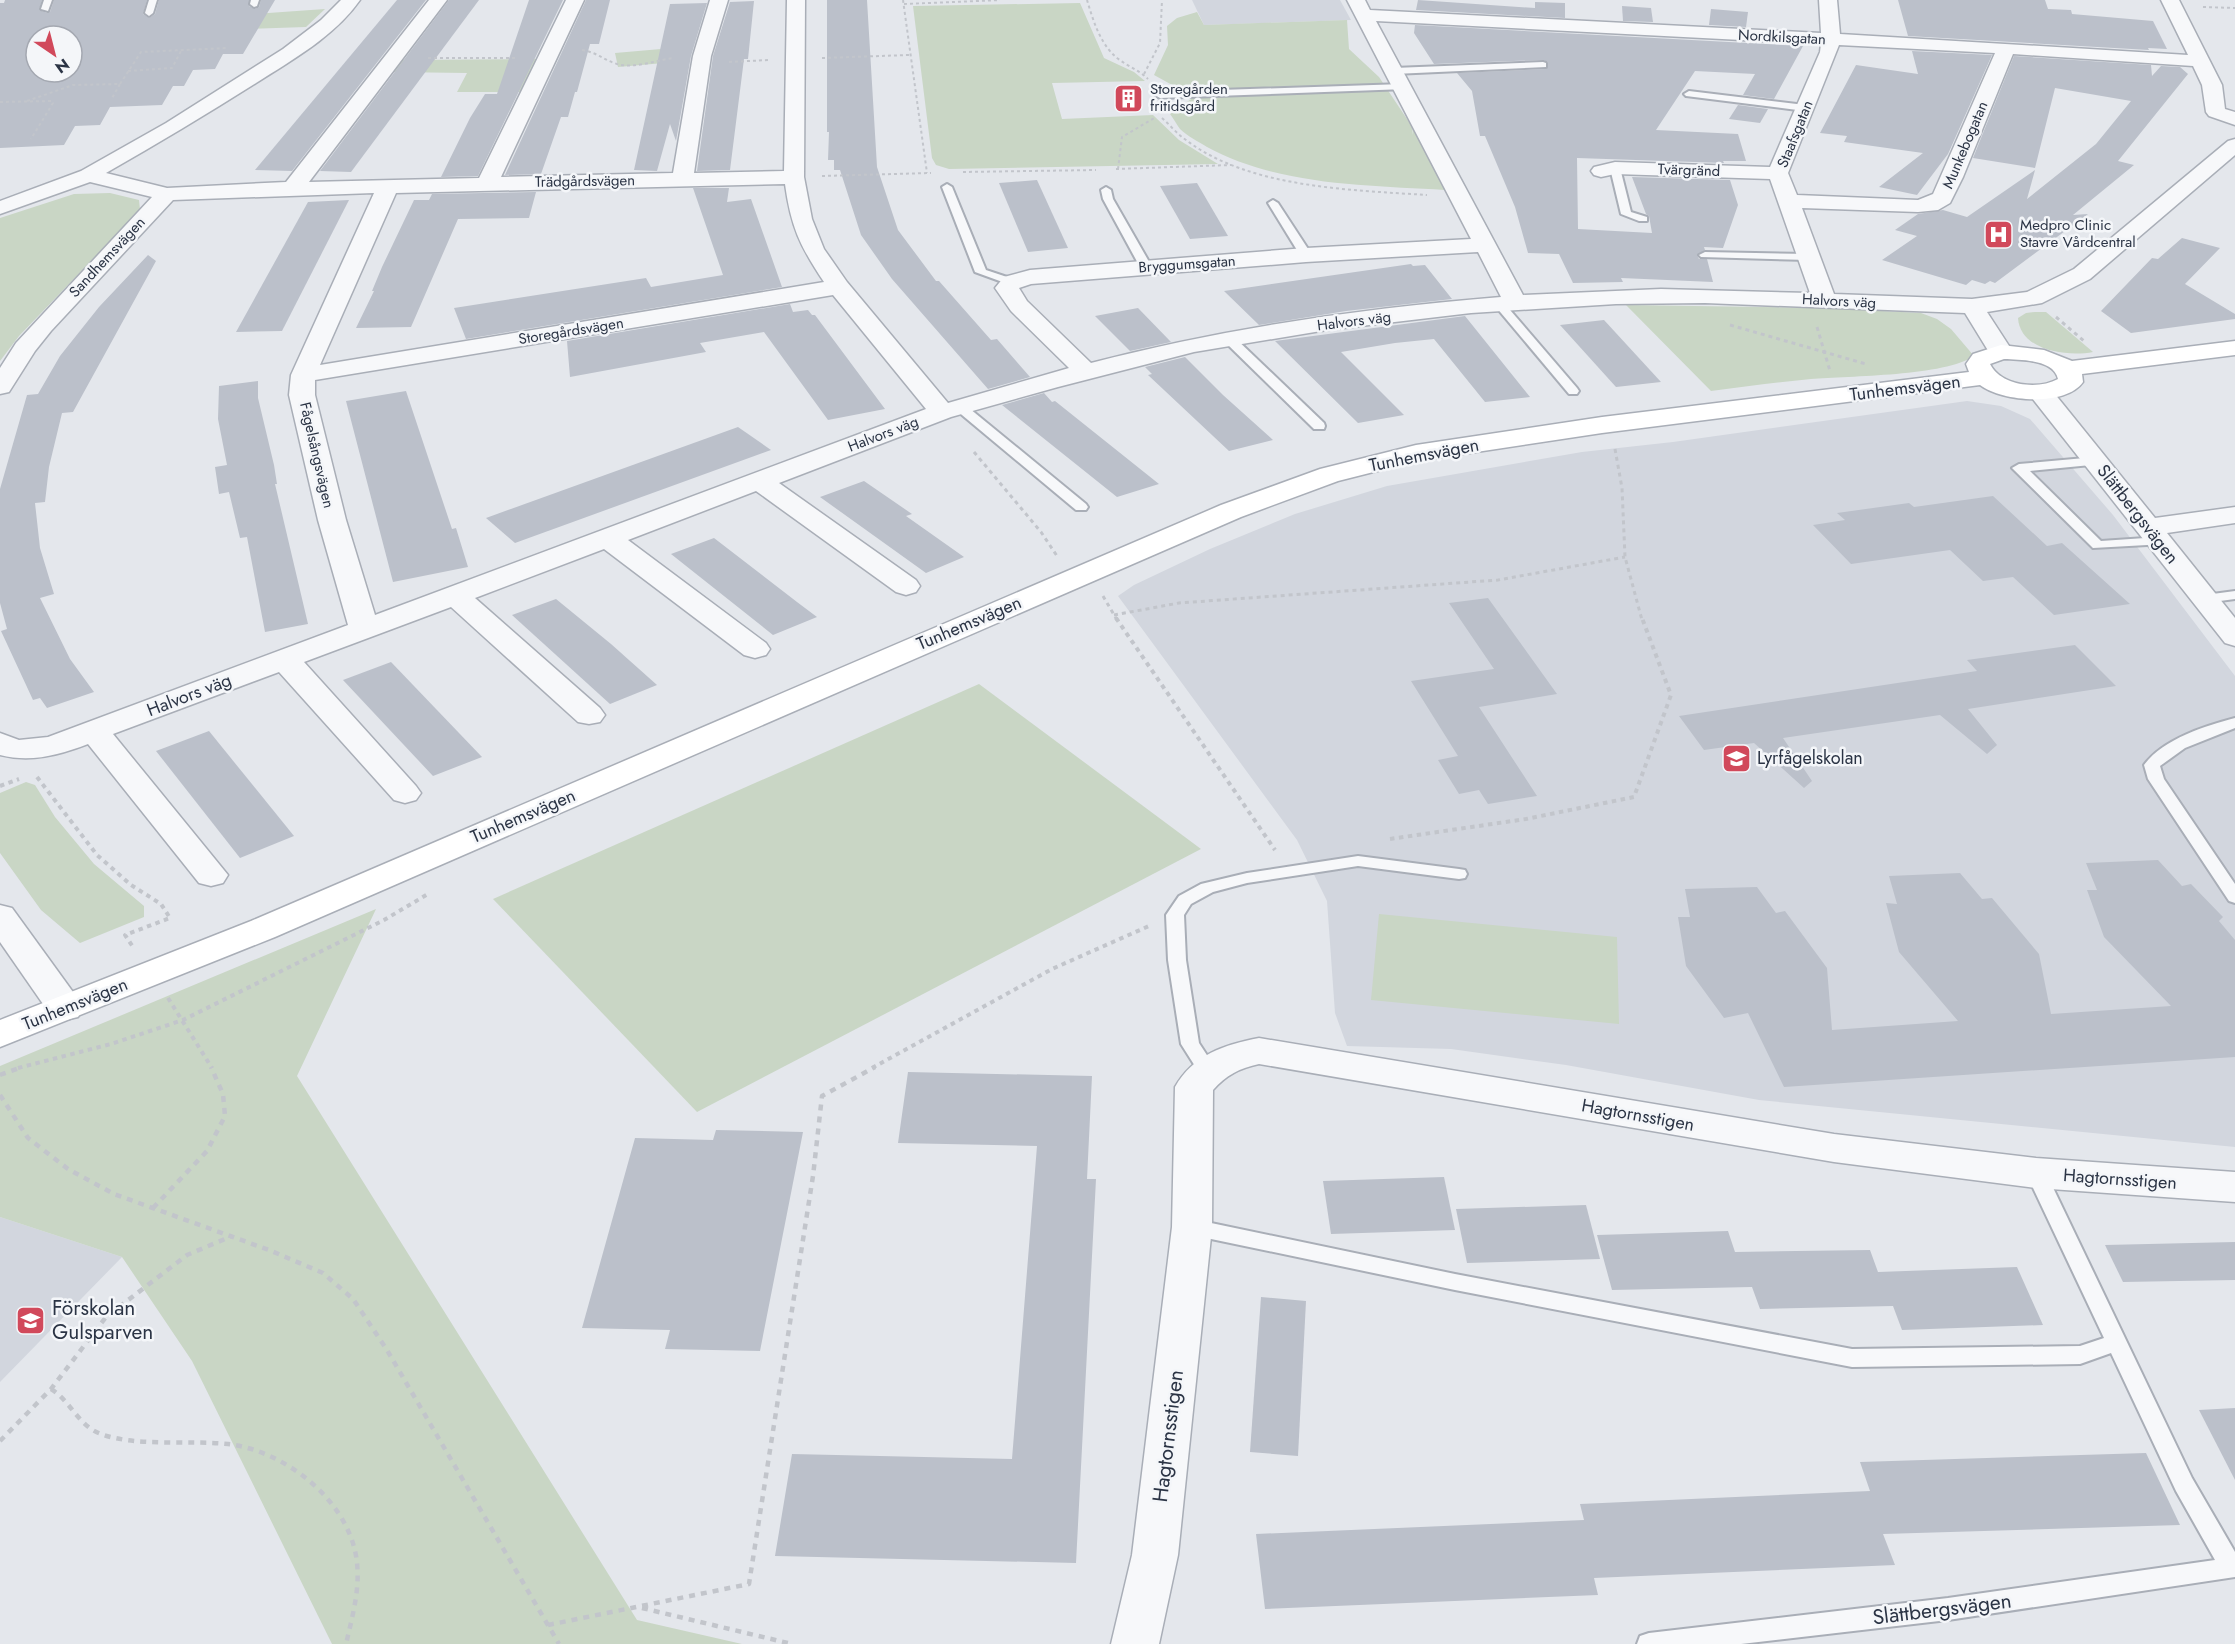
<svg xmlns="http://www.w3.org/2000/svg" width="2235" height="1644" font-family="Jost,sans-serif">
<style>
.built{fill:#d2d6de}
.green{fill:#c9d6c5}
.building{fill:#bbc0ca;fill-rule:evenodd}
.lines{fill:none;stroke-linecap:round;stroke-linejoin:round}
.lane-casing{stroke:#a9aeb7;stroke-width:4}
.street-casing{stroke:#a9aeb7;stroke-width:3}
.secondary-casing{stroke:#a9aeb7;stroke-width:3}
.path-far3{stroke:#c2c5cb;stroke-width:2;stroke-dasharray:3 3;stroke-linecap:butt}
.path-far2{stroke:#c2c5cb;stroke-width:3;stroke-dasharray:4 4;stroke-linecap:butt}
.path-far1{stroke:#c2c5cb;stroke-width:4;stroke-dasharray:4.5 4.5;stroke-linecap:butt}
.path{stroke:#c2c5cb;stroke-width:4.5;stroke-dasharray:6 6;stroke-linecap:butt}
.lane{fill:#f7f8fa;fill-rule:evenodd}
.street{fill:#f7f8fa;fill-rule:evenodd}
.secondary{fill:#fff;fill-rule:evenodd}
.labels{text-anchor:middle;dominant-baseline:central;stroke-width:5;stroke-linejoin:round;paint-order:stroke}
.far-street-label{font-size:15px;fill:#2b3445;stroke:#f4f6f9}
.far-poi-label{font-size:15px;fill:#2b3445;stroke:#f4f6f9;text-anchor:start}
.street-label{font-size:18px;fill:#2b3445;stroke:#f4f6f9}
.poi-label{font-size:18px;fill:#2b3445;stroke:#f4f6f9;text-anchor:start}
.near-poi-label{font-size:21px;fill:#2b3445;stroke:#f4f6f9;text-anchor:start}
.near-street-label{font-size:21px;fill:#2b3445;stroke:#f4f6f9}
</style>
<rect width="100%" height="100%" fill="#e4e7ec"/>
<g class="built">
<polygon points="1192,0 1340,0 1351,20 1204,25"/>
<polygon points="1967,401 2001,406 2030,419 2113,515 2235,676 2235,1147 1759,1100 1566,1065 1451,1049 1347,1046 1335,1013 1327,901 1297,840 1118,596 1134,585 1210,549 1295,514 1387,486 1582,452 1673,442"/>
<polygon points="0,1217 122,1257 0,1382"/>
</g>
<g class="green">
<polygon points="1080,3 1104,58 1134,72 1145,81 1052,83 1062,119 1153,115 1179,140 1218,164 949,169 936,165 932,158 913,6"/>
<polygon points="325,9 306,27 36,36 0,18 86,26"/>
<path d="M1197,12L1204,25L1347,20L1349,49L1379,77L1413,128L1412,135L1414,128L1445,190C1366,185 1279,186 1207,147C1199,142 1187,136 1180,129C1177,125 1174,119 1170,114L1194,97L1154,75L1168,45L1167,26L1177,18Z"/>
<polygon points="661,49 664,63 618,67 615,53"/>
<polygon points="538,59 521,92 457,92 467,73 392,72 400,60"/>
<polygon points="110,193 139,200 140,210 19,336 0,361 0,218 74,194"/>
<path d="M1626,305L1823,308L1921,313L1937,319L1951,329L1974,356C1946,376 1849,376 1811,379C1778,382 1744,387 1711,391Z"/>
<path d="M2035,312H2046L2093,352C2068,357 2020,351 2018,318L2026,313Z"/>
<polygon points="979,684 1201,849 697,1112 493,899"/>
<polygon points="26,782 35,785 55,817 94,864 144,906 144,917 80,943 41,910 0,853 0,793"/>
<polygon points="376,909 297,1076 637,1620 742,1644 332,1644 192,1361 122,1257 0,1217 0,1066"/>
<polygon points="1379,914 1617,937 1619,1024 1371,1000"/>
</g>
<g class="building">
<path d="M5,0H42L39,10L47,13L50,12L54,0H147L143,14L149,18L155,14L159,0H249V6L255,9L259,7L261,0H275L243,54H223L215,69L193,70L184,86H173L162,105L110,107L100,125L75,126L64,145L0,148V3H4ZM36,36H72V72H36Z"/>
<polygon points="397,0 426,0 292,171 255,170"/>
<polygon points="449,0 479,0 351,172 320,171"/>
<polygon points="529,0 563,0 478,176 441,177 470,118 485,94 497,94"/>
<polygon points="586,0 610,0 599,44 590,44 577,92 575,92 568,117 561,117 541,174 505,175"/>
<polygon points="827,0 867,0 877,167 898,230 936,281 939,281 991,340 997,339 1030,377 988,389 892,279 861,235 840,170 834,170 834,160 828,160 829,132 827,132"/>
<polygon points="1418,0 1535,8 1535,2 1565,3 1565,18 1416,10"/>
<polygon points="1898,0 2045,0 2048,9 2071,10 2072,14 2153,21 2167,49 2148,48 2149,50 1908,36"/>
<polygon points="754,1 748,59 744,59 730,170 697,171 713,56 730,2"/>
<polygon points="707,3 691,56 676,141 670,124 657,171 634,170 670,4"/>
<polygon points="1622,6 1651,8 1653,22 1623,21"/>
<polygon points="1711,9 1748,12 1746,27 1709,25"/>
<polygon points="1415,25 1803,46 1774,99 1743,95 1755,74 1695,71 1656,130 1738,134 1746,161 1723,161 1724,163 1577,158 1578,229 1652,233 1649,216 1646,214 1632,177 1730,180 1738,205 1723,248 1704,247 1705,250 1697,255 1699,259 1707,259 1713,282 1621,278 1623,282 1573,283 1559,254 1528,253 1515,207 1485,136 1480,136 1472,91 1457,73 1546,69 1548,62 1543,60 1434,64 1414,33"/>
<polygon points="1912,51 1992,55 1948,154 1917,195 1879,187 1923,153 1844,142 1847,136 1820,133 1856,65 1918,74"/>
<polygon points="2014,56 2151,65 2152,76 2161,66 2180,67 2188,74 2118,161 2134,165 2073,215 2088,214 1995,283 1990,281 1985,284 1972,280 1966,285 1882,260 1917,236 1895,230 1918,214 1943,210 1967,217 2035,170 2027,199 2096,144 2131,101 2055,88 2035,168 1973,158"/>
<polygon points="1738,105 1768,109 1760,123 1729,119"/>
<polygon points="1037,180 1068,248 1028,252 999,183"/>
<polygon points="1197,183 1228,236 1190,239 1160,186"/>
<polygon points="693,188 729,188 727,202 751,199 782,287 466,339 454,308 646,278 651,287 723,275"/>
<polygon points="536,192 529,218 458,219 411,327 356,328 374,291 372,291 382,267 414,200 429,200 432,194"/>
<polygon points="349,200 282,331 236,332 308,202"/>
<polygon points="2182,238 2220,248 2185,284 2235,314 2235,319 2131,333 2101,311 2152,258 2158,259"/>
<polygon points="148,255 156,261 73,412 62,413 49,467 45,502 35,503 40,548 54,594 40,598 70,659 94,692 47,708 40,698 33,700 1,631 7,629 0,603 0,489 27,395 38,394 60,356 99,307"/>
<polygon points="1411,264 1413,266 1425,265 1452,299 1346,311 1259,325 1224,291"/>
<polygon points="790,304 793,312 808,310 812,315 815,315 885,409 828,420 764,332 700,343 706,352 570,377 567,341"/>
<polygon points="1138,308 1171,342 1130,351 1095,316"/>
<polygon points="1465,316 1530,397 1485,402 1434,339 1395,343 1341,352 1404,415 1358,423 1275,341"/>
<polygon points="1604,320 1661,382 1616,387 1560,325"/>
<polygon points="1185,357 1223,395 1273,440 1229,451 1148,375 1152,374 1145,367"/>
<polygon points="258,381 258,398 274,465 277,484 275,484 308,624 265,632 247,537 240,538 229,492 219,494 215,467 227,465 218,419 219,386"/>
<polygon points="406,391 452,529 456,528 468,567 393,582 346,401"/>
<polygon points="1044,393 1052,402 1055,401 1159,484 1117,497 1002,405"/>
<polygon points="738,427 771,450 515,543 486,518"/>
<polygon points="864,481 912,514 906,516 964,557 926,573 820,497"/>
<polygon points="1993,496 2047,546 2062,543 2130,604 2054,615 2013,577 1983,581 1950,550 1851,564 1813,525 1845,520 1837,513 1909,503 1914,507"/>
<polygon points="714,538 797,602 817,617 773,635 671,554"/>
<polygon points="1488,598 1557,694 1479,707 1537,796 1488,804 1479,790 1459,794 1438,760 1458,756 1411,681 1494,669 1449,603"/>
<polygon points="556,599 611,644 657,685 610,704 512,615"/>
<polygon points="2075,645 2116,686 1968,709 1997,745 1987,754 1940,715 1783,738 1812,781 1804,788 1754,743 1704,750 1679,716 1977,671 1967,660"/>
<polygon points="391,662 482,757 433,776 343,680"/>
<polygon points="209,731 294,836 240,858 156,751"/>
<polygon points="2158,860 2182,886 2191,884 2223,917 2219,921 2235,940 2235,1057 1784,1087 1748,1013 1724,1018 1686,966 1678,917 1690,917 1685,889 1757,887 1776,913 1785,911 1827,968 1832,1030 1958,1021 1899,952 1886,903 1897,904 1889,876 1960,873 1982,899 1992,898 2039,954 2051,1014 2171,1006 2104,937 2087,890 2097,890 2086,863"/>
<polygon points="908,1072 1092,1076 1087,1179 1096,1179 1076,1563 775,1556 792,1454 1012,1459 1037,1146 898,1143"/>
<polygon points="716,1130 803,1132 760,1351 665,1349 670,1330 582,1328 635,1138 713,1140"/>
<polygon points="1444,1177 1455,1230 1331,1234 1323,1181"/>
<polygon points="1586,1205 1600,1259 1467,1263 1456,1209"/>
<polygon points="1728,1231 1735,1252 1870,1250 1878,1272 2017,1267 2043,1325 1902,1330 1893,1306 1760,1309 1752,1287 1612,1290 1597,1235"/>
<polygon points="2235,1242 2235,1280 2123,1282 2105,1245"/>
<polygon points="1261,1297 1306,1301 1298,1456 1250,1452"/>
<polygon points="2235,1408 2235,1480 2199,1410"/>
<polygon points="2146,1453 2180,1525 1883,1534 1895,1565 1594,1578 1598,1595 1265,1609 1256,1534 1584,1520 1580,1504 1870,1491 1860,1462"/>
</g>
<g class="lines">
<defs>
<g id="lane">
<polygon points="44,0 52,0 48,11 41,9"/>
<polygon points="149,0 157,0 153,13 149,16 145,13"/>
<polygon points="251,0 259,0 257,6 254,7 250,4"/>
<polygon points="1543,62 1546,63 1546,67 1394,74 1389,71 1394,68"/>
<polygon points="1403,84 1406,85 1406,89 1160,98 1155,95 1160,92"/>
<polygon points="1689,91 1805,105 1810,108 1805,111 1686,96 1684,94"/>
<polygon points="1615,165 1620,168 1631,212 1647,217 1647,221 1639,221 1621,214 1610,168"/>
<polygon points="947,184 952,187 986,270 1016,280 1016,284 1008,284 975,272 942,187"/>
<polygon points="1106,187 1111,190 1113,199 1152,267 1150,269 1142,269 1140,267 1103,199 1101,190"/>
<polygon points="1273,200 1278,203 1312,255 1310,257 1306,258 1300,255 1268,203"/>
<polygon points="1705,252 1809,254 1815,257 1809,260 1701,257 1699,255"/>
<polygon points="1500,301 1504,303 1577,388 1579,391 1577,394 1569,394 1496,307 1496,303"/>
<polygon points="1229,335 1233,336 1324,423 1325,426 1324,429 1314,429 1225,342 1225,336"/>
<polygon points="960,403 964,404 1086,504 1088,507 1086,510 1076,510 956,410 954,407"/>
<polygon points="2096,457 2103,461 2101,464 2030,471 2101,541 2160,537 2165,538 2167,541 2165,544 2093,548 2012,468 2019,464"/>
<polygon points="2235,591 2235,599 2205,603 2198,599 2205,595"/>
<path d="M2235,718V728L2185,748L2160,766L2164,779L2235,884V903L2229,901L2148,779L2144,765C2163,739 2205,726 2235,718Z"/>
<polygon points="1358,856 1459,869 1465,870 1467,874 1465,878 1459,879 1358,866 1247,883 1213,892 1191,904 1184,915 1186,960 1199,1043 1216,1069 1214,1074 1207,1076 1200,1074 1181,1044 1168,960 1166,915 1179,896 1201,884 1247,873"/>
<polygon points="2036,1166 2043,1168 2046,1173 2192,1478 2235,1552 2235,1577 1948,1620 1741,1644 1637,1644 1640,1636 1649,1633 1948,1598 2215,1560 2176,1491 2111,1353 2080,1364 1852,1367 1455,1290 1192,1235 1185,1232 1182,1227 1185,1222 1192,1219 1455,1274 1852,1349 2080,1346 2104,1338 2026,1173 2029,1168"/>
</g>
<g id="street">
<path d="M341,0H360C335,36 292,60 256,83C207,114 157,144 106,173L167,188L286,182L429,0H447L309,182L479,178L566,0H584L501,177L673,173L693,56L710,0H728L711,56L694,173L784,171L787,0H805L804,177L812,219L824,249L847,282L948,403L1069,368L1011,311L995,288L1004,277L1030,270L1306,248L1471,239L1347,0H1365L1370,10L1821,33L1819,0H1837L1840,34L2188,55L2161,0H2179L2222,85L2225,109L2235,112V125L2209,116L2206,112L2202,85L2193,66L2013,54L1963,177L1950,203L1938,210L1918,212L1802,208L1834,294L1972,299L2027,292L2074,269L2228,141L2235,139V155L2090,279L2042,303L1987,312L2013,352L2010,357L2001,359L1992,357L1965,313L1705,303L1616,304L1471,313L1327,330L1194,352L1058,387L951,417L779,483L916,580L920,586L916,592L906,595L896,592L756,491L628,540L766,643L770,649L766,655L755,658L744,655L604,549L475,598L600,708L605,715L600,722L589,724L578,722L451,607L304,662L416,786L421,793L416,800L405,803L394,800L279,672L113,734L228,875L223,883L211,886L199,883L88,744C59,755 31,763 0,755V733L19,740L48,737L348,625L318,520L289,395L291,375L374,193L173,200L51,331L35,351L9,392L0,394V368L16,343L152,197L90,182L0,214V201L81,171L166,123L283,49L321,20ZM1376,21L1821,44L1820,52L1770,167L1615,162L1594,167L1591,171L1594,175L1601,177L1615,174L1770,179L1810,293L1661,289L1523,295ZM1839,45L1995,53L1933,194L1918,200L1797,195L1788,173ZM785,184C791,227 800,246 824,282L320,365L396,193ZM1478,252L1501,297C1363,308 1226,328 1091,363L1027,301L1019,288L1031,284L1306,262ZM833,295L926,409L375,615L346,520L315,395V380Z"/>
<polygon points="2041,386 2050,388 2155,518 2235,507 2235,523 2167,533 2235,618 2235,646 2225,643 2032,398 2029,393 2032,388"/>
<polygon points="0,905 12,908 78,999 83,1008 78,1017 65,1020 52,1017 0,942"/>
<path d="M1259,1038L1834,1134L2036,1158L2235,1172V1202L2036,1188L1834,1162L1259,1064C1240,1068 1226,1075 1213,1090L1212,1227L1178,1555L1159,1644H1111L1132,1555L1172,1227L1175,1087C1194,1054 1224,1045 1259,1038Z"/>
</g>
<path id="secondary" d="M2235,341V355L2082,374L2083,382C2066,407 2002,402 1980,385L1602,433L1417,461L1338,481L1241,517L275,937L0,1047V1020L251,921L1221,505L1320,469L1416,445L1602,417L1969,372L1966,364L1973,354L2001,345L2044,350L2072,361ZM2004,359C2020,360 2054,359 2058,379C2038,390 2001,386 1990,364Z"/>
</defs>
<use href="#lane" class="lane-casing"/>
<use href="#street" class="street-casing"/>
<use href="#secondary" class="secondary-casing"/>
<g class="path-far3">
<polyline points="903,0 927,173"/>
<path d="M1087,0C1093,20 1100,44 1117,58C1127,66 1139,70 1148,79"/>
<polyline points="904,4 1000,0"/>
<polyline points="2203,7 2235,8"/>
<path d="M582,50C596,52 604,60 617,64C635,69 656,60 674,58"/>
<polyline points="428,58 516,58"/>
<polyline points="822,58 909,55"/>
<polyline points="729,62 769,60"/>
<polyline points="128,71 172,68 181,51"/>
<polyline points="1144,74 1160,43 1162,0"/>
<polyline points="120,84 141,52 228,48"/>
<polyline points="27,101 73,85 120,84 111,100"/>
<polyline points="0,102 52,101 53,103 31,139"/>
<path d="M1162,118C1170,125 1177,134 1186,140C1249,188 1351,190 1427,195"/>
<polyline points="1116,169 1231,165"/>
<polyline points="1118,169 1122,137 1156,117"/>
<polyline points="963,172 1096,170"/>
<polyline points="822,176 931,173"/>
</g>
<g class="path-far2">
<polyline points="2056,317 2084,341"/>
<polyline points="1730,325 1866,364"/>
<polyline points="1817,327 1830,371"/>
<polyline points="1615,449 1622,488 1625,557 1642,620"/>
<polyline points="974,452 1041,532 1057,556"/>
<polyline points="1103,596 1117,620"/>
<polyline points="1114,615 1179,603 1498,580 1625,557"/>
</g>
<g class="path-far1">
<polyline points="1116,618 1275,850"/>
<polyline points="37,777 97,855 131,885 161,904 170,918 125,935 133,947"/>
<polyline points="0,786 19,779"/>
<polyline points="1390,839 1526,819 1634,797 1671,695 1642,618"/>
<polyline points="168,998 212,1068"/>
<polyline points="18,1068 111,1044 183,1020 384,920 428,894"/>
<polyline points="872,1068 1052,969 1149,926"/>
</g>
<g class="path">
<polyline points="0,1075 22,1067"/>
<polyline points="0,1095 28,1138 68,1169 114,1194 269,1250 323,1273 353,1299 387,1350 559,1644"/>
<polyline points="153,1208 207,1151 225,1116 223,1094 211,1067"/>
<path d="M51,1389C71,1401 78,1426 101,1434C136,1447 189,1440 228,1444C286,1451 351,1502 357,1563C360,1590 352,1618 346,1644"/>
<polyline points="0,1441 51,1389 106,1317 187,1255 232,1236"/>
<polyline points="642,1608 792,1644"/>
<polyline points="548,1625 749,1584 813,1176 822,1096 875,1067"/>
</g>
<use href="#lane" class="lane"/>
<use href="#street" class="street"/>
<use href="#secondary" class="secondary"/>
</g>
<defs>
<symbol id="building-square" viewBox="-11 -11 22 22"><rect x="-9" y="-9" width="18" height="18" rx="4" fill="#d1495b" stroke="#f4f6f9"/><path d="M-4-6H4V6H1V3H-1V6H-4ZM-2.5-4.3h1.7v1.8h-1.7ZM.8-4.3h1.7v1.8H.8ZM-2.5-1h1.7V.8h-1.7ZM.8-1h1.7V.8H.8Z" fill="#fff"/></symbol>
<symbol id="hospital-square" viewBox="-11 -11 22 22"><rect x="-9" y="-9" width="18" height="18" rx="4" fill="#d1495b" stroke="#f4f6f9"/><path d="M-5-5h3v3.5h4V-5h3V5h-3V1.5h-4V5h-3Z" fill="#fff"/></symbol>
<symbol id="school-square" viewBox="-11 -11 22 22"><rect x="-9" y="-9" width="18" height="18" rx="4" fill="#d1495b" stroke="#f4f6f9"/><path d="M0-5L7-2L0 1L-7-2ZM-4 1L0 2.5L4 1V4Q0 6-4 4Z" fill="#fff"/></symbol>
</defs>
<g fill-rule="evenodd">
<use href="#building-square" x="1112" y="82" width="33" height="33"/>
<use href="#hospital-square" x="1982" y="218" width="33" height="33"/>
<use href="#school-square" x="1720" y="742" width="33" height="33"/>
<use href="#school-square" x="14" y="1304" width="33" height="33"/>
</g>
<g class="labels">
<g class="far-street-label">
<text transform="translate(1782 37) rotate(3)">Nordkilsgatan</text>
<text transform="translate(1795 134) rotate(-68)">Staafsgatan</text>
<text transform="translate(1965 145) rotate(-67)">Munkebogatan</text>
<text transform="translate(1689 170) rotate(2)">Tvärgränd</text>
<text transform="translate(585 181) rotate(-1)">Trädgårdsvägen</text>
<text transform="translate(107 257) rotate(-47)">Sandhemsvägen</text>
<text transform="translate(1187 264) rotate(-4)">Bryggumsgatan</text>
<text transform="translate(1839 301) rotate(3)">Halvors väg</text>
<text transform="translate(1354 321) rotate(-7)">Halvors väg</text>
<text transform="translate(571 331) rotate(-9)">Storegårdsvägen</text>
<text transform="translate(883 434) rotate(-21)">Halvors väg</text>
<text transform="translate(317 455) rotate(77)">Fågelsångsvägen</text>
</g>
<g class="far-poi-label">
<text x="1150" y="89">Storegården<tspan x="1150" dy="17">fritidsgård</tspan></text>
<text x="2020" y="225">Medpro Clinic<tspan x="2020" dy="17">Stavre Vårdcentral</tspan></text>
</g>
<g class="street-label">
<text transform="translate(1905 388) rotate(-7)">Tunhemsvägen</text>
<text transform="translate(1424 455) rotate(-11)">Tunhemsvägen</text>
<text transform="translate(2138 514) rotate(52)">Slättbergsvägen</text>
<text transform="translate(969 623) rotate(-23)">Tunhemsvägen</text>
<text transform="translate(189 695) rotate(-21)">Halvors väg</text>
<text transform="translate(523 816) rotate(-23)">Tunhemsvägen</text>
<text transform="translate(75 1004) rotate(-22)">Tunhemsvägen</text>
<text transform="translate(1638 1115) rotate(10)">Hagtornsstigen</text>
<text transform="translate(2120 1179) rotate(4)">Hagtornsstigen</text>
</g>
<g class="poi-label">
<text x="1757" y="758">Lyrfågelskolan</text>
</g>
<g class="near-poi-label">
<text x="52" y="1308">Förskolan<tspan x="52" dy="24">Gulsparven</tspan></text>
</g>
<g class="near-street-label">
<text transform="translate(1168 1436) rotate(-83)">Hagtornsstigen</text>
<text transform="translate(1942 1609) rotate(-7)">Slättbergsvägen</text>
</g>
</g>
<g transform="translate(54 54) rotate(145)"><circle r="28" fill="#f4f6f9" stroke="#a4a8b1" stroke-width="1.5"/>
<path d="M0-4.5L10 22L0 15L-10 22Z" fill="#d1495b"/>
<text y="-9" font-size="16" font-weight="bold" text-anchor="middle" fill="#2b3445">N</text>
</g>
</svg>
